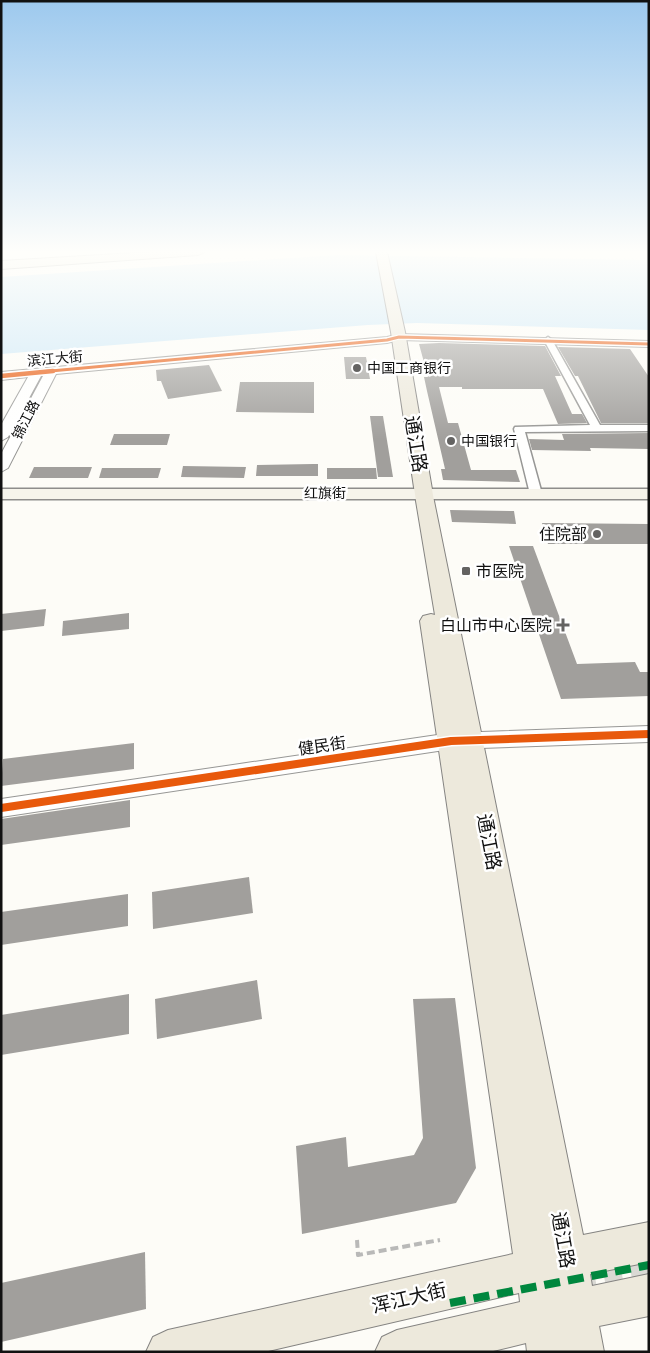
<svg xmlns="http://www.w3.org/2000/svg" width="650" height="1353" font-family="'Times New Roman','Noto Sans SC',serif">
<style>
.water{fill:#cde8f7}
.building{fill:#a19f9c}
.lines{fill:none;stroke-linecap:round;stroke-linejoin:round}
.pedestrian-tunnel{stroke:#dad9d4;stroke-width:18;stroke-dasharray:18 9;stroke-linecap:butt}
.minor-casing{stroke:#979795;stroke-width:3}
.tertiary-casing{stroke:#979795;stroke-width:2}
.secondary-casing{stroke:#8e8d8b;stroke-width:3}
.primary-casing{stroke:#858482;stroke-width:2}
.path{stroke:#b9b9b8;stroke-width:4;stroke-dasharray:8 4;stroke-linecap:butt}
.minor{fill:#fffffe;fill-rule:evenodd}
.tertiary{fill:#fffffe;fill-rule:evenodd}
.secondary{fill:#f6f4eb;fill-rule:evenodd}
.primary{fill:#ede9dc;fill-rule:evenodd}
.quiet{stroke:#00873e;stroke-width:8;stroke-dasharray:16 8;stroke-linecap:butt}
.cycleway-far3-casing{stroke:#fff;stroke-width:5}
.cycleway-far2-casing{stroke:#fff;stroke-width:7}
.cycleway-far1-casing{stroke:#fff;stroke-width:9}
.cycleway-casing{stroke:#fff;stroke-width:11}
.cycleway-far3{stroke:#e8590c;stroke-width:3}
.cycleway-far2{stroke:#e8590c;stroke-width:4.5}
.cycleway-far1{stroke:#e8590c;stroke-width:5.5}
.cycleway{stroke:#e8590c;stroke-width:8}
.poi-dot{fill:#646362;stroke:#fff;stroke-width:2}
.labels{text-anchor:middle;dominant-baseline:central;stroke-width:5;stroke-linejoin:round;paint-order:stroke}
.far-street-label{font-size:14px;fill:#111;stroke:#fff}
.far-poi-label{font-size:14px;fill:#111;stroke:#fff;text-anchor:start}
.poi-label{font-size:16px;fill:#111;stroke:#fff;text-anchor:end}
.street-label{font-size:16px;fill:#111;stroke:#fff}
.near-street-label{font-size:19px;fill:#111;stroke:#fff}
</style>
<rect width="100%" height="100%" fill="#fdfcf7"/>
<polygon class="water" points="338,255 649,260 649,330 417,323 368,325 1,354 1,277"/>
<g class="building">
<polygon points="439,343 545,346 561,376 555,376 572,414 582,414 587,423 558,424 543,389 462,389 462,387 439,387 448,423 458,423 471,470 516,470 520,482 443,480 441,469 445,469 427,391 424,377 428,377 419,344"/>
<polygon points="558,347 630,349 649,377 649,423 601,423 578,376 575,376"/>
<polygon points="344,357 366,357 370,379 346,379"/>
<polygon points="209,365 222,391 168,399 161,381 157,381 156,370"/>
<polygon points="240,382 314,382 314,413 236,412"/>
<polygon points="370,416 383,416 393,477 378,477"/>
<polygon points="649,433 649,449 590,448 591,451 532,450 529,439 564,440 562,434"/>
<polygon points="114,434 170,434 167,445 110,445"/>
<polygon points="313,464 318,464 318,476 256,476 257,465"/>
<polygon points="183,466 246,467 244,478 181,477"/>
<polygon points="34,467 92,467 88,478 29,478"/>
<polygon points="102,468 161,468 158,478 99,478"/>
<polygon points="327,468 376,468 377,479 327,479"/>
<polygon points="450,510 514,511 516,524 452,522"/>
<polygon points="542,523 649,524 649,544 548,544"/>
<polygon points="509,546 533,546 577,664 635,662 640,672 649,672 649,696 561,699"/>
<polygon points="46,609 44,626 1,631 1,614"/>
<polygon points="129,613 129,629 62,636 63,621"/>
<polygon points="134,743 134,769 1,786 3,759"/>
<polygon points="130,800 130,827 1,845 1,819"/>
<polygon points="249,877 253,913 153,929 152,892"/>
<polygon points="128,894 128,926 1,945 1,912"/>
<polygon points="257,980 262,1019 157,1039 155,999"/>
<polygon points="129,994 129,1034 1,1055 1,1015"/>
<polygon points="455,998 476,1168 456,1203 302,1234 296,1146 346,1137 348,1167 414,1155 423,1138 413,999"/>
<polygon points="145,1252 146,1309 1,1342 1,1283"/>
</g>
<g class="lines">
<polyline class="pedestrian-tunnel" points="577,1279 649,1265"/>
<defs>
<polygon id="minor" points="548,337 552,340 600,425 649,425 649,431 525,432 542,494 536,497 530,494 514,429 515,427 590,425 544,340"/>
<g id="tertiary">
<polygon points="399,334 649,341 649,347 399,340 387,343 56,374 8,468 1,472 1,454 43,376 41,376 8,437 1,441 1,425 28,377 1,380 1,372 387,337"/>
<polygon points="649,726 649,742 451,749 1,817 1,799 451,733"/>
</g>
<rect id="secondary" x="1" y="489" width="648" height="10"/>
<g id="primary">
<polygon points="151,252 204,252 198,255 1,269 1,261"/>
<polygon points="376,252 387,252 405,332 434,501 583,1235 649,1222 649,1262 590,1274 592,1286 649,1274 649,1316 599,1326 604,1352 527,1352 526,1343 489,1352 375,1352 382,1337 397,1330 520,1302 519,1293 264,1352 146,1352 153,1337 168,1330 513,1254 420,621 423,616 431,614 435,615 416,501 391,332"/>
</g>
</defs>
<use href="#minor" class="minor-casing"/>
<use href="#tertiary" class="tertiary-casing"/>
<use href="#secondary" class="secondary-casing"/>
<use href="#primary" class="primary-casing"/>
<polyline class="path" points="357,1240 358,1255 440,1240"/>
<use href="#minor" class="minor"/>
<use href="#tertiary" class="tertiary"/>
<use href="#secondary" class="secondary"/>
<use href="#primary" class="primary"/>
<polyline class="quiet" points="450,1303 649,1265"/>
<defs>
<polyline id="cycleway-far3" points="40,372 387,340 399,337 649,344"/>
<polyline id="cycleway-far2" points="1,376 53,371"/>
<polyline id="cycleway-far1" points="631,735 649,734"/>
<polyline id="cycleway" points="1,808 451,741 649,734"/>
</defs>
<use href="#cycleway-far3" class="cycleway-far3-casing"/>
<use href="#cycleway-far2" class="cycleway-far2-casing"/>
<use href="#cycleway-far1" class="cycleway-far1-casing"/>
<use href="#cycleway" class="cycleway-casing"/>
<use href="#cycleway-far3" class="cycleway-far3"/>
<use href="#cycleway-far2" class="cycleway-far2"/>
<use href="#cycleway-far1" class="cycleway-far1"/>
<use href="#cycleway" class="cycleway"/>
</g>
<linearGradient id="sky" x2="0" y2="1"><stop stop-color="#9dc9ee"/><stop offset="0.57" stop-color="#fefefb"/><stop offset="1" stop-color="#fefefb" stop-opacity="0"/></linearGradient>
<rect width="650" height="441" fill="url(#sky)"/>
<g class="poi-dot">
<circle cx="357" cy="368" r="5"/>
<circle cx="451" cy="441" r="5"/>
<circle cx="597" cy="534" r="5"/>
<rect x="461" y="566" width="10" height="10" rx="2.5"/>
<path d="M560.5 617.5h5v5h5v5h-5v5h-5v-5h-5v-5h5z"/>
</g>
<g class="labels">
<g class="far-street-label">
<text transform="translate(55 359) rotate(-5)">滨江大街</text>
<text transform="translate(26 420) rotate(-63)">锦江路</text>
<text x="325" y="493">红旗街</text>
</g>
<g class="far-poi-label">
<text x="367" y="368">中国工商银行</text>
<text x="461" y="441">中国银行</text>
</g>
<g class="poi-label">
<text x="587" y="534">住院部</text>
<text x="476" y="571" text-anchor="start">市医院</text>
<text x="552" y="625">白山市中心医院</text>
</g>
<g class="street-label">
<text transform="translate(322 746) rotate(-8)">健民街</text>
</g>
<g class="near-street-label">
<text transform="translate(416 444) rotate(81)">通江路</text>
<text transform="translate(489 842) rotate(79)">通江路</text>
<text transform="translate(563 1240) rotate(80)">通江路</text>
<text transform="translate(409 1298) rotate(-13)">浑江大街</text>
</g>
</g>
<rect width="650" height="1353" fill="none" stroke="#111111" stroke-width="5"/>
</svg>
